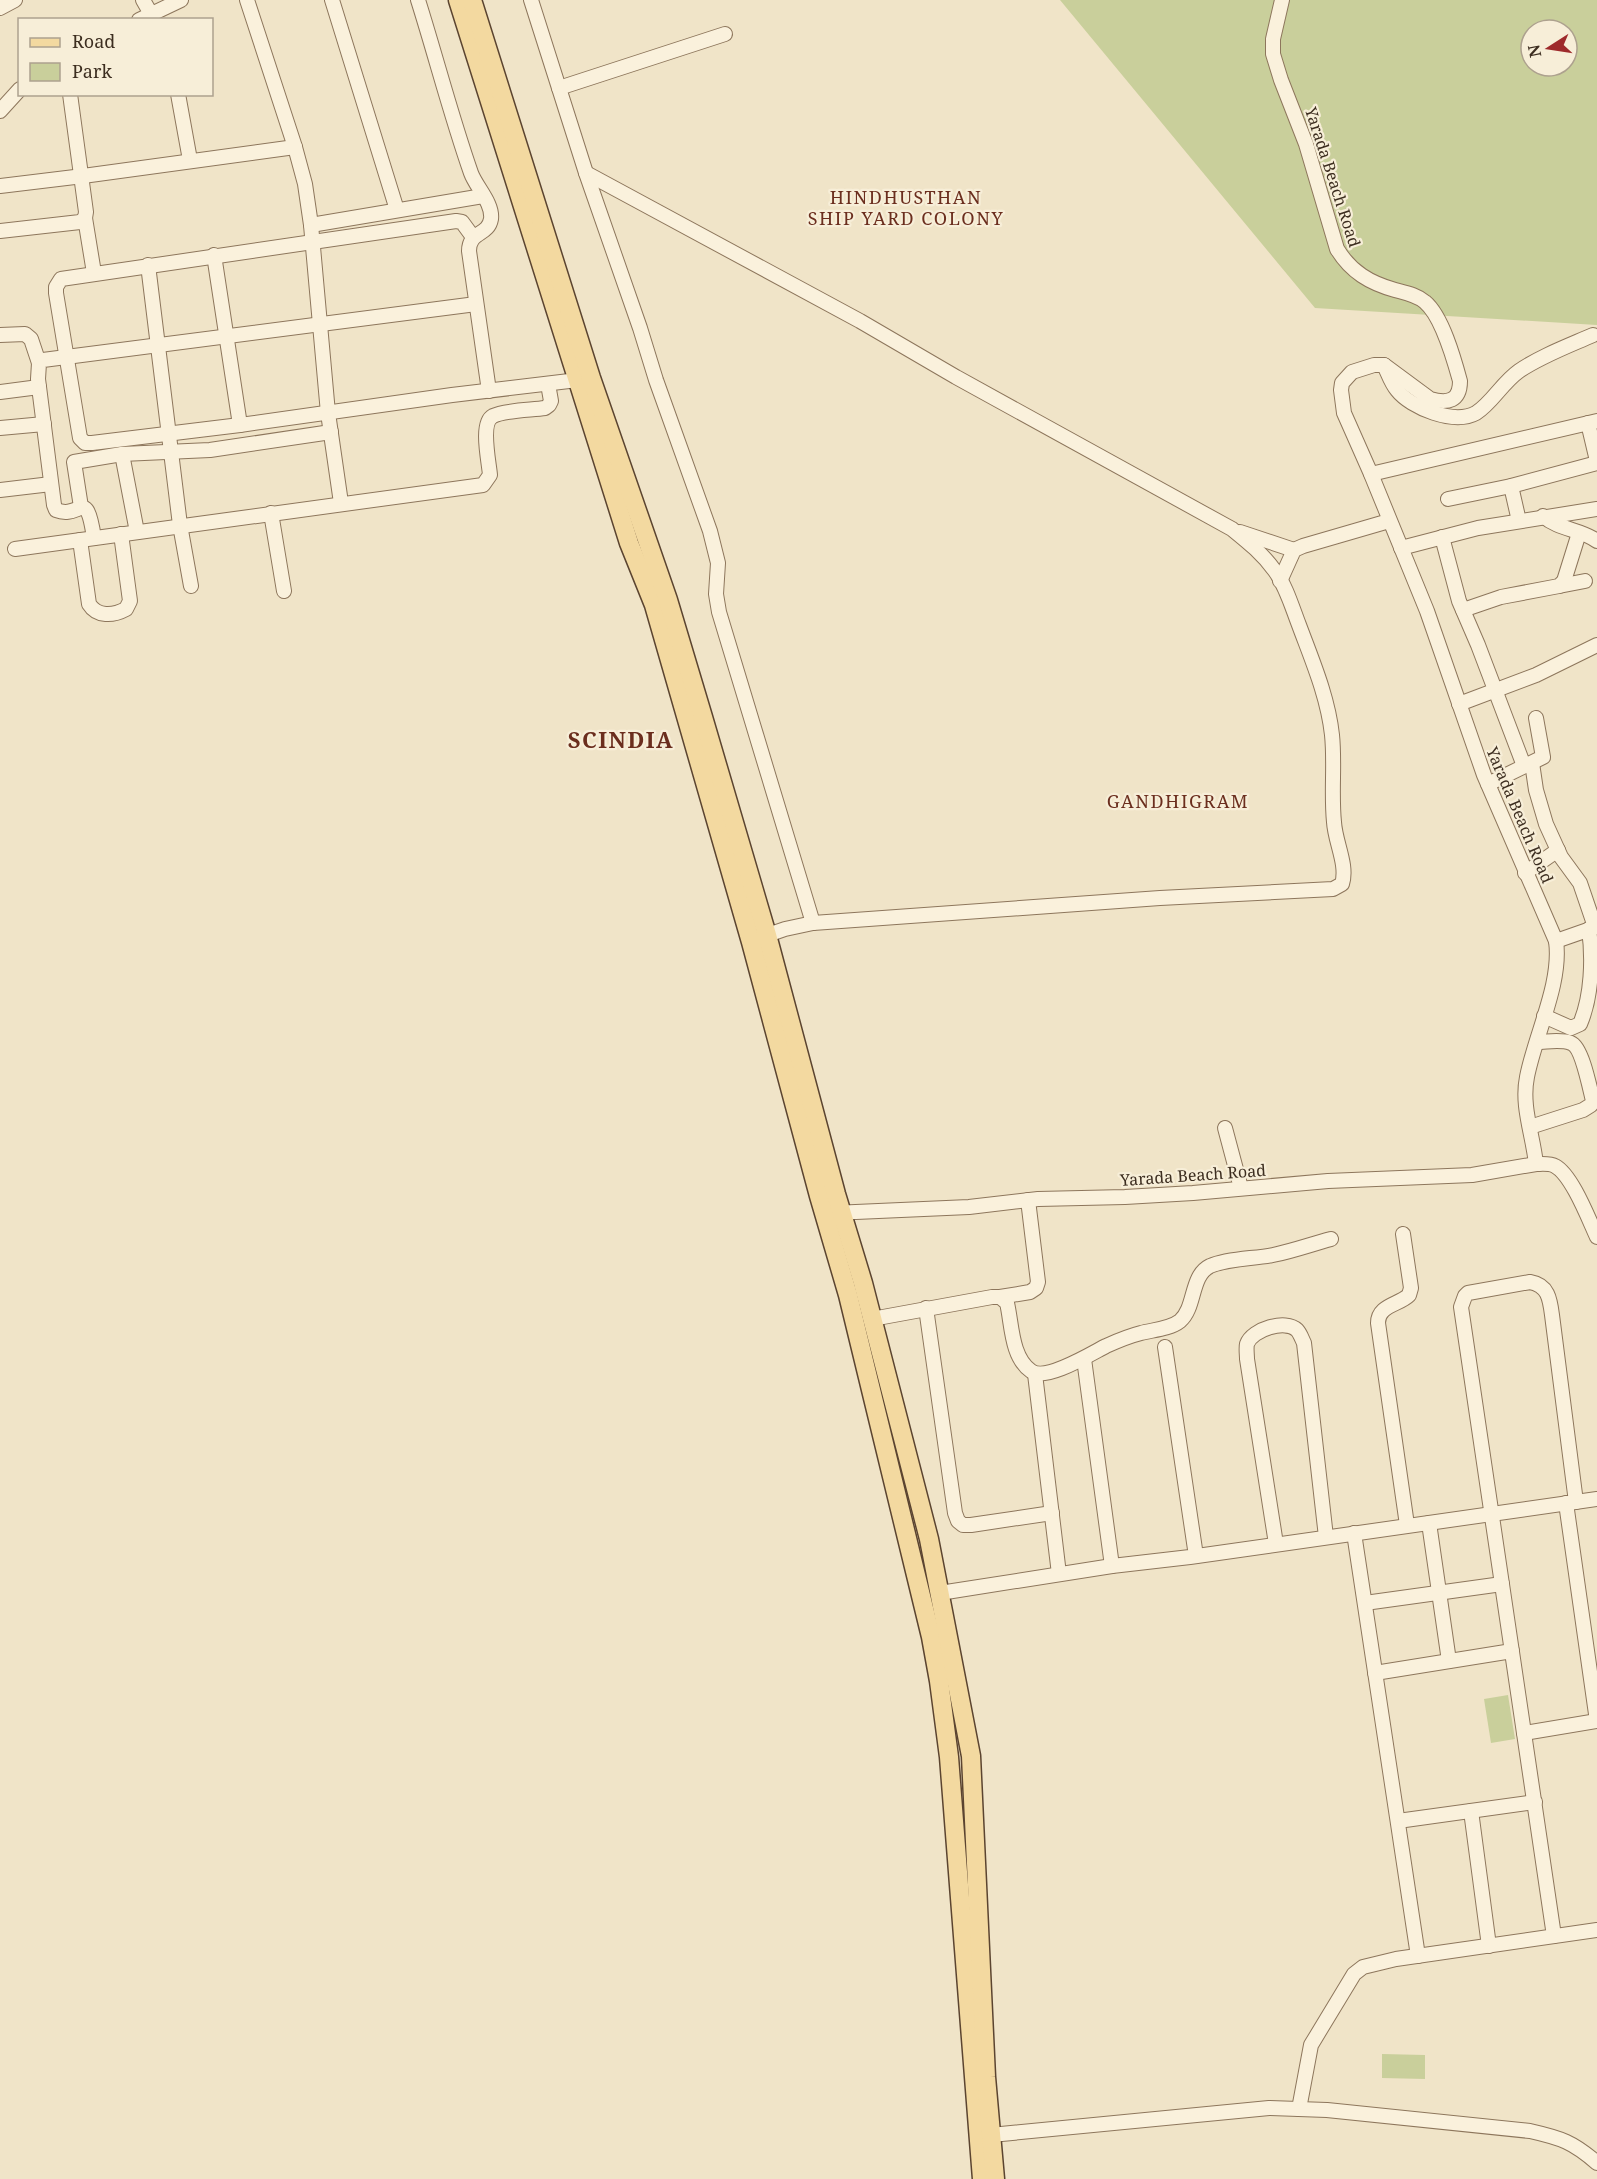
<svg xmlns="http://www.w3.org/2000/svg" width="1597" height="2179" font-family="'Noto Serif',serif">
<style>
.green{fill:#c9cf9b;fill-rule:evenodd}
.lines{fill:none;stroke-linecap:round;stroke-linejoin:round}
.minor-casing{stroke:#8d765c;stroke-width:16}
.major-casing{stroke:#5b4430;stroke-width:21}
.minor{stroke:#faf1dc;stroke-width:14}
.major{stroke:#f3d9a0;stroke-width:18}
.labels{text-anchor:middle;dominant-baseline:central;stroke-width:4.5;stroke-linejoin:round;paint-order:stroke}
.street-label{font-size:16px;fill:#3d2e20;stroke:#f7eed8}
.neighbourhood-label{font-size:18px;letter-spacing:1.5px;fill:#6b2e1e;stroke:#f7eed8}
.district-label{font-size:22px;font-weight:bold;letter-spacing:1.5px;fill:#6b2e1e;stroke:#f7eed8}
</style>
<rect width="100%" height="100%" fill="#f0e4c8"/>
<g class="green">
<path d="M1060,0H1597V325L1315,308ZM1531,30H1567V66H1531Z"/>
<polygon points="1508,1695 1515,1739 1491,1743 1484,1699"/>
<polygon points="1382,2054 1425,2055 1425,2079 1382,2078"/>
</g>
<g class="lines">
<defs>
<g id="minor">
<polyline points="143,0 151,14"/>
<polyline points="247,0 295,147 305,184 311,225 328,413 341,503"/>
<polyline points="332,0 397,210"/>
<path d="M418,0C436,57 451,116 471,173C476,187 493,203 491,219C488,236 469,231 469,251L489,391"/>
<polyline points="531,0 586,173 640,328 656,380 710,531 718,563 716,594 719,612 813,923"/>
<polyline points="0,8 15,0"/>
<polyline points="139,20 181,0"/>
<polyline points="559,88 725,34"/>
<polyline points="178,94 190,160"/>
<polyline points="0,111 20,89"/>
<path d="M586,173L860,321L956,377L1232,529C1248,542 1263,554 1275,571C1286,586 1292,607 1299,625C1312,660 1328,697 1332,735C1335,763 1331,793 1334,822C1335,842 1348,865 1342,884L1333,889L1160,898L813,923L785,929L759,938"/>
<polyline points="0,186 83,176 295,147"/>
<polyline points="85,218 94,273"/>
<polyline points="311,225 483,196"/>
<polyline points="0,231 80,222 85,218 86,212 70,94"/>
<polyline points="473,237 462,222 456,221 61,279 56,287 56,293 80,438 85,443 92,443 240,425 452,395 586,379"/>
<polyline points="214,255 240,425"/>
<polyline points="148,265 180,525 191,586"/>
<polyline points="0,335 25,334 31,339 39,363"/>
<path d="M1384,365C1388,373 1391,383 1397,390C1411,408 1454,425 1476,413C1492,403 1502,383 1519,371C1541,356 1568,346 1593,335"/>
<polyline points="0,392 39,387"/>
<polyline points="1588,423 1597,461"/>
<polyline points="0,428 44,424"/>
<polyline points="122,454 137,532"/>
<polyline points="1371,474 1597,421"/>
<polyline points="1511,486 1519,521"/>
<polyline points="0,490 51,484"/>
<polyline points="1448,499 1511,486 1597,463"/>
<polyline points="81,507 74,462 122,454 210,450 331,432"/>
<polyline points="271,513 284,591"/>
<path d="M1543,516C1559,530 1581,529 1597,541"/>
<polyline points="1240,532 1294,550"/>
<polyline points="1442,537 1459,601 1478,645 1524,766"/>
<path d="M94,538C86,485 81,520 56,510L54,505L38,379L39,363L43,360L476,304"/>
<path d="M80,540L89,604C97,617 113,616 126,609L130,601L121,534"/>
<polyline points="1401,548 1478,528 1597,509"/>
<path d="M15,549L483,485L490,475C489,462 480,423 493,416C505,410 532,410 545,408L549,405L551,401L548,384"/>
<polyline points="1280,581 1294,550 1303,546 1389,521"/>
<polyline points="1559,586 1585,581"/>
<polyline points="1463,610 1501,597 1559,586 1564,581 1579,533"/>
<polyline points="1459,704 1536,675 1597,645"/>
<polyline points="1532,763 1536,790 1546,824 1561,857 1580,883 1595,927"/>
<polyline points="1488,784 1543,757 1536,718"/>
<polyline points="1525,873 1558,850"/>
<polyline points="1556,941 1596,927"/>
<path d="M1544,1016L1571,1028L1580,1024C1592,996 1593,958 1589,929"/>
<path d="M1530,1127L1583,1110L1591,1105L1593,1101C1590,1089 1582,1047 1571,1043C1561,1039 1547,1042 1537,1042"/>
<polyline points="1225,1128 1241,1188"/>
<path d="M1536,1164C1542,1164 1550,1163 1555,1166C1572,1175 1589,1220 1597,1237"/>
<path d="M833,1213L969,1207L1038,1199L1125,1197L1193,1193L1328,1181L1472,1175L1536,1164C1533,1135 1521,1106 1527,1077C1535,1035 1562,983 1556,941L1484,775L1427,611L1371,474L1344,413L1341,390L1342,383L1352,372L1374,365H1384L1430,399C1448,404 1460,401 1460,381C1454,359 1442,316 1425,302C1417,295 1406,293 1395,290C1370,283 1351,272 1337,249L1306,144L1281,80L1273,54V39L1282,0"/>
<path d="M1403,1234L1411,1288L1409,1295C1399,1305 1378,1305 1378,1323L1407,1525"/>
<polyline points="1000,1297 1030,1292 1036,1288 1038,1282 1028,1200"/>
<polyline points="926,1308 955,1513 958,1521 963,1525 971,1525 1052,1513"/>
<path d="M872,1319L992,1297H1000L1007,1303C1012,1324 1011,1357 1031,1371C1046,1382 1092,1353 1106,1346C1117,1341 1129,1336 1141,1333C1152,1330 1170,1329 1180,1321C1196,1307 1190,1276 1210,1266C1229,1258 1253,1259 1273,1255C1293,1251 1312,1244 1331,1239"/>
<polyline points="1165,1347 1196,1556"/>
<polyline points="1084,1359 1112,1566 1190,1557 1597,1499"/>
<polyline points="1035,1374 1059,1574"/>
<polyline points="1566,1503 1597,1721"/>
<polyline points="1429,1523 1449,1661"/>
<polyline points="1354,1533 1418,1956"/>
<path d="M1276,1544L1247,1359C1247,1355 1246,1348 1247,1344C1252,1329 1286,1319 1297,1330C1300,1333 1302,1339 1304,1343L1326,1537"/>
<polyline points="940,1593 1112,1566"/>
<polyline points="1365,1603 1502,1584"/>
<polyline points="1375,1673 1512,1651"/>
<polyline points="1524,1733 1597,1721"/>
<polyline points="1471,1811 1489,1946"/>
<polyline points="1398,1821 1535,1802"/>
<path d="M1554,1936L1461,1307L1465,1296L1468,1293L1530,1282C1548,1285 1550,1299 1552,1315L1576,1502"/>
<polyline points="1299,2109 1311,2045 1354,1974 1363,1967 1396,1959 1597,1930"/>
<path d="M991,2135L1269,2108L1327,2110L1530,2131C1561,2138 1573,2142 1597,2163"/>
</g>
<g id="major">
<polyline points="458,0 629,543 654,605 751,942 819,1196 848,1295 931,1637 939,1681 949,1757 982,2179"/>
<polyline points="472,0 591,378 668,600 703,717 767,935 836,1194 863,1283 929,1539 971,1756 986,2077 995,2179"/>
</g>
</defs>
<use href="#minor" class="minor-casing"/>
<use href="#major" class="major-casing"/>
<use href="#minor" class="minor"/>
<use href="#major" class="major"/>
</g>
<g class="labels">
<g class="street-label">
<text transform="translate(1333 177) rotate(72)">Yarada Beach Road</text>
<text transform="translate(1520 815) rotate(67)">Yarada Beach Road</text>
<text transform="translate(1193 1175) rotate(-4)">Yarada Beach Road</text>
</g>
<g class="neighbourhood-label">
<text x="906" y="197">HINDHUSTHAN<tspan x="906" dy="21">SHIP YARD COLONY</tspan></text>
<text x="1178" y="801">GANDHIGRAM</text>
</g>
<g class="district-label">
<text x="621" y="739">SCINDIA</text>
</g>
</g>
<rect x="18" y="18" width="195" height="78" fill="#f7eed8" stroke="#ada18e" stroke-width="1.5"/>
<rect x="30" y="38" width="30" height="9" fill="#f3d9a0" stroke="#ada18e" stroke-width="1.5"/>
<text x="72" y="48" font-size="18" fill="#3d2e20">Road</text>
<rect x="30" y="63" width="30" height="18" fill="#c9cf9b" stroke="#ada18e" stroke-width="1.5"/>
<text x="72" y="78" font-size="18" fill="#3d2e20">Park</text>
<g transform="translate(1549 48) rotate(258)"><circle r="28" fill="#f7eed8" stroke="#ada18e" stroke-width="1.5"/>
<path d="M0-4.5L10 22L0 15L-10 22Z" fill="#9e2a2b"/>
<text y="-9" font-size="16" font-weight="bold" text-anchor="middle" fill="#3d2e20">N</text>
</g>
</svg>
